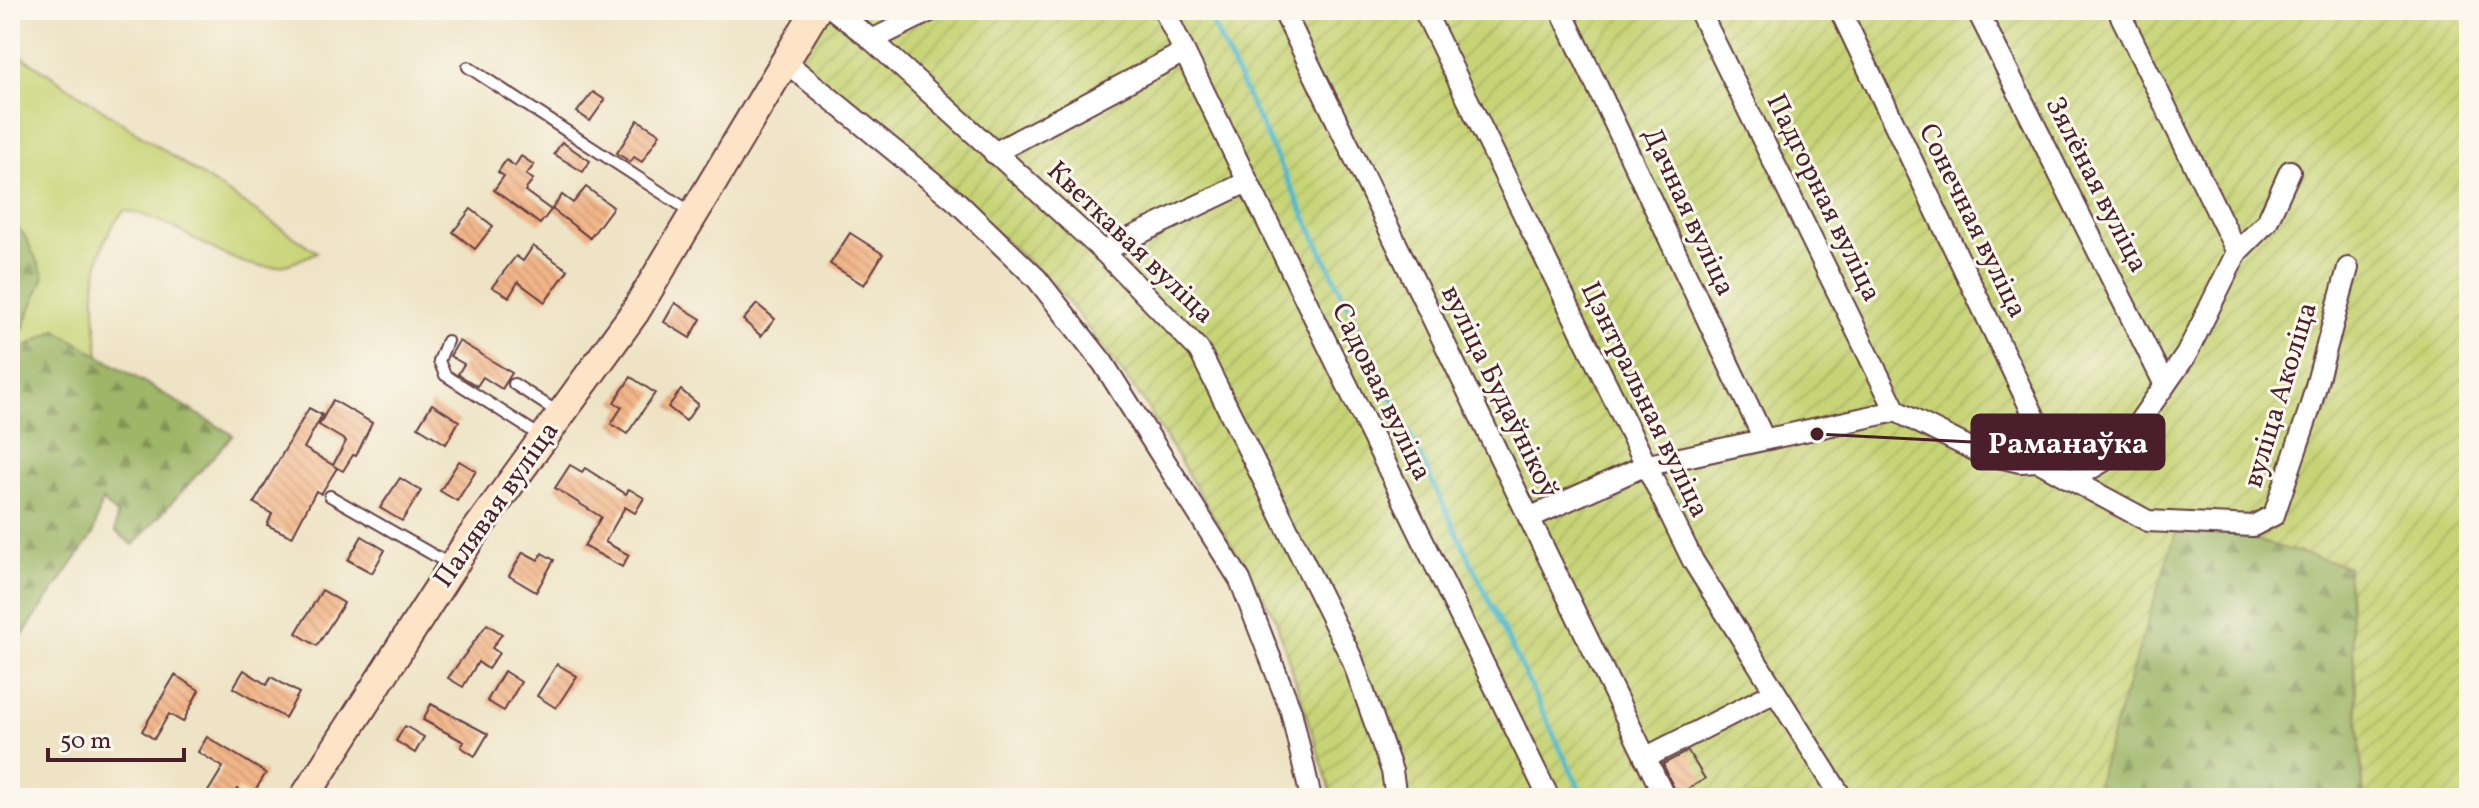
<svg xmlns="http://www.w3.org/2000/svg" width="2479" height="808" viewBox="0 0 2479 808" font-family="Vollkorn,serif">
<defs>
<pattern id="forest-firs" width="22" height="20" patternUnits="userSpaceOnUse" patternTransform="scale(2)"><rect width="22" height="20" fill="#9db667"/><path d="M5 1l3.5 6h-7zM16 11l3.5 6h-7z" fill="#829355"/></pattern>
<pattern id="garden-furrows" width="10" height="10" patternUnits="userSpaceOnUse" patternTransform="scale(2)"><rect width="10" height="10" fill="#c7d476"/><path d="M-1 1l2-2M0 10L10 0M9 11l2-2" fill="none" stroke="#acb666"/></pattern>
<pattern id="building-back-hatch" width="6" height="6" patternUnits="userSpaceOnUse" patternTransform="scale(2)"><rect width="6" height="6" fill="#f1b588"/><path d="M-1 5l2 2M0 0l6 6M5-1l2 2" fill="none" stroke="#d09b76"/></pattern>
</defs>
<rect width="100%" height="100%" fill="#fbf7ec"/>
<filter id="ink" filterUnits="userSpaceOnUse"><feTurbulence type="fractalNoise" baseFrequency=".0125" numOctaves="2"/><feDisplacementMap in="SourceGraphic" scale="16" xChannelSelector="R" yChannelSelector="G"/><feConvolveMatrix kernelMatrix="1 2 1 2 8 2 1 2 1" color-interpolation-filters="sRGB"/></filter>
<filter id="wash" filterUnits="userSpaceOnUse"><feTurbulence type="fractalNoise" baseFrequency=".006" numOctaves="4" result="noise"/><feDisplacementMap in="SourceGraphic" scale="32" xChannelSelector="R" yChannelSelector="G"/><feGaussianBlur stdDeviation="1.8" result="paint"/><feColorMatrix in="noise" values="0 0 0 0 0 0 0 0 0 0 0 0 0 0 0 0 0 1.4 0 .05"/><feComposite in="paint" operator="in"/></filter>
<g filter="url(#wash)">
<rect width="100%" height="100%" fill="#eee3c5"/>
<path fill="#c7d476" stroke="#887a50" stroke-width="2" d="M17,53L317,252C302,259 287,267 270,267C225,268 174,216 124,211C88,249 93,307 99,356L56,330L10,355V336L23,328L25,236L10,220V65Z"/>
<g fill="url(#forest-firs)" stroke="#746a49" stroke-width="2">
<polygon points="10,220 25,236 44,276 23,329 10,336"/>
<polygon points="56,330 233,435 133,545 115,531 117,515 102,500 93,534 10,653 10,355"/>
<polygon points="2178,524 2213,528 2347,566 2364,798 2092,798"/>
</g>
<polygon fill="url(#garden-furrows)" stroke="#887a50" stroke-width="2" points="816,10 2469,10 2469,798 2364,798 2347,566 2213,528 2178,525 2092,798 1333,798 1275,617 1142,399 1059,290 886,132 787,63"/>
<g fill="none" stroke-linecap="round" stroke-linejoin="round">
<polyline stroke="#4fb9cc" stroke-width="5" points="1206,10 1584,798"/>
</g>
<g id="blocks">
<g fill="url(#building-back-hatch)">
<polygon points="593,92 605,100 590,121 577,112"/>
<polygon points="638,120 660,134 642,162 634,157 630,162 617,153"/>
<polygon points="562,142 590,161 583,172 554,154"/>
<polygon points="521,156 534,165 526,175 533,179 525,191 551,210 540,224 494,190 504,176 498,172 506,160 515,166"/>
<polygon points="586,187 613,207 590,238 552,209 562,195 573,203"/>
<polygon points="471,209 493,226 475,249 453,232"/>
<polygon points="850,233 883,254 864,285 830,264"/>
<polygon points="533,246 568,270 545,302 518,282 509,297 492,287 516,256 523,261"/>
<polygon points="675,303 701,319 690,338 664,322"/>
<polygon points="757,304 775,319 761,336 743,320"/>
<polygon points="459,341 512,373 502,389 483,377 477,386 458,374 464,364 450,356"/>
<polygon points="631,377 655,393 627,434 611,424 622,407 614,402"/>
<polygon points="681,390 698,404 686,421 668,407"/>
<polygon points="333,400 372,423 356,456 353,455 343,471 334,466 337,468 321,494 316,491 292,537 267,525 272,514 254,503 309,408 322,415 304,448 333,465 346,441 319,425"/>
<polygon points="432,404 459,421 446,444 418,427"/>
<polygon points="459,461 476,471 457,501 440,491"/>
<polygon points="570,465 582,472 585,468 626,494 629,489 644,498 635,513 625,507 605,542 629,555 622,567 584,546 601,517 555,488"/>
<polygon points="400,478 421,491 402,521 380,508"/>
<polygon points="362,536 385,550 372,573 348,560"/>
<polygon points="523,552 538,560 542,553 554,560 536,592 509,576"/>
<polygon points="322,590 344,603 317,646 296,633"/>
<polygon points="487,624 502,634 492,648 499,653 488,669 478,662 463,687 448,678"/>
<polygon points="557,664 577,676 556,708 537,696"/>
<polygon points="244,670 267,685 271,677 299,693 285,718 233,688"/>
<polygon points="504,671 521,682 504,711 487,701"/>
<polygon points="175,675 199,690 183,722 169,714 154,739 142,731"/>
<polygon points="431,704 488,734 475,756 461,747 464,742 423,720"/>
<polygon points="405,726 424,737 415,753 396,741"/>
<polygon points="207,737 266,773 251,797 238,789 233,798 204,798 223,767 198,752"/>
<polygon points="1688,751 1705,779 1677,795 1663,764"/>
</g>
</g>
</g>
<g filter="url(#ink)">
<use href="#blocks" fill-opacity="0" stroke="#633c42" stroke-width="2"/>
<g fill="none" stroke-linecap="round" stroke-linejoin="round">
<defs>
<g id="service">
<polyline points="468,67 691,212"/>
<polyline points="447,341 439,361 445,375 542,437"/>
<polyline points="514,384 559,413"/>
<polyline points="330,496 451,565"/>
</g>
<g id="minor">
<polyline points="834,10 872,40 1103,251 1199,350 1352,659 1392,771 1396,798"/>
<polyline points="1164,10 1549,798"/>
<polyline points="1283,10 1665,798"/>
<polyline points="1424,10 1693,561 1842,798"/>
<polyline points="1561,10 1764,439"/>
<polyline points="1699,10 1896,411"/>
<polyline points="1840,10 2038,424 2038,461"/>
<polyline points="1977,10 2165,385"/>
<polyline points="2118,10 2237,252"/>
<polyline points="872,40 932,10"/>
<polyline points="787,63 957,202 1037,279 1103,363 1240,580 1291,711 1311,798"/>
<polyline points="994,153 1184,52"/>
<polyline points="1103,251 1247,182"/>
<polyline points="2072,480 2148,521 2253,526 2274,515 2310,408 2348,268"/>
<polyline points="1529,518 1644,466 1896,411 1978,452 2020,462 2038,461 2072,480 2114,455 2130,435 2186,355 2237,252 2267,222 2290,171"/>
<polyline points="1645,758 1775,692"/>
</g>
<polyline id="secondary" points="304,798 470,539 635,312 816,10"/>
</defs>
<use href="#service" stroke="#633c42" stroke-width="14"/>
<use href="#minor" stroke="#633c42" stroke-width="24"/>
<use href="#secondary" stroke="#633c42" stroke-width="32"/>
<use href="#service" stroke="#fff" stroke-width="10"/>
<use href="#minor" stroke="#fff" stroke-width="20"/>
<use href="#secondary" stroke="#fee4c6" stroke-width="28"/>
</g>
</g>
<g text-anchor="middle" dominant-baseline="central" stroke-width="6" stroke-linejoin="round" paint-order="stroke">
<g font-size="28" fill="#4a1f2b" stroke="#fbf7ec">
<text transform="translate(2096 185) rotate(63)">Зялёная вуліца</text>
<text transform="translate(1823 198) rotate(64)">Падгорная вуліца</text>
<text transform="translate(1688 212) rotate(65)">Дачная вуліца</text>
<text transform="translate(1972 221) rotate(64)">Сонечная вуліца</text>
<text transform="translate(1130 243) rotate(44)">Кветкавая вуліца</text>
<text transform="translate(1381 392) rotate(64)">Садовая вуліца</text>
<text transform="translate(1499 392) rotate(64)">вуліца Будаўнікоў</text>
<text transform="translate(2281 395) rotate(-73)">вуліца Аколіца</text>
<text transform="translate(1644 400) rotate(64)">Цэнтральная вуліца</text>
<text transform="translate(497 505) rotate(-55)">Палявая вуліца</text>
</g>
</g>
<path fill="none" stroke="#4a1f2b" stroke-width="3" d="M1817 434L1972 442"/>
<circle fill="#4a1f2b" stroke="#fbf7ec" stroke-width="3" cx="1817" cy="434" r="8"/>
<rect fill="#4a1f2b" stroke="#4a1f2b" stroke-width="3" x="1972" y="415" width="192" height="54" rx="8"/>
<g font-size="30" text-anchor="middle" font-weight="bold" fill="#fff">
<text x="2068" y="453">Раманаўка</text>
</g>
<rect width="2479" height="808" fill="none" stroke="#fbf7ec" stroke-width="40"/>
<path d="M48 748v12h136v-12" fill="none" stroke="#4a1f2b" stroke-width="4"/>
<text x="60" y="748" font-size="24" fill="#4a1f2b" stroke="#fbf7ec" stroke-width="6" paint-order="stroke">50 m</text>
</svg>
